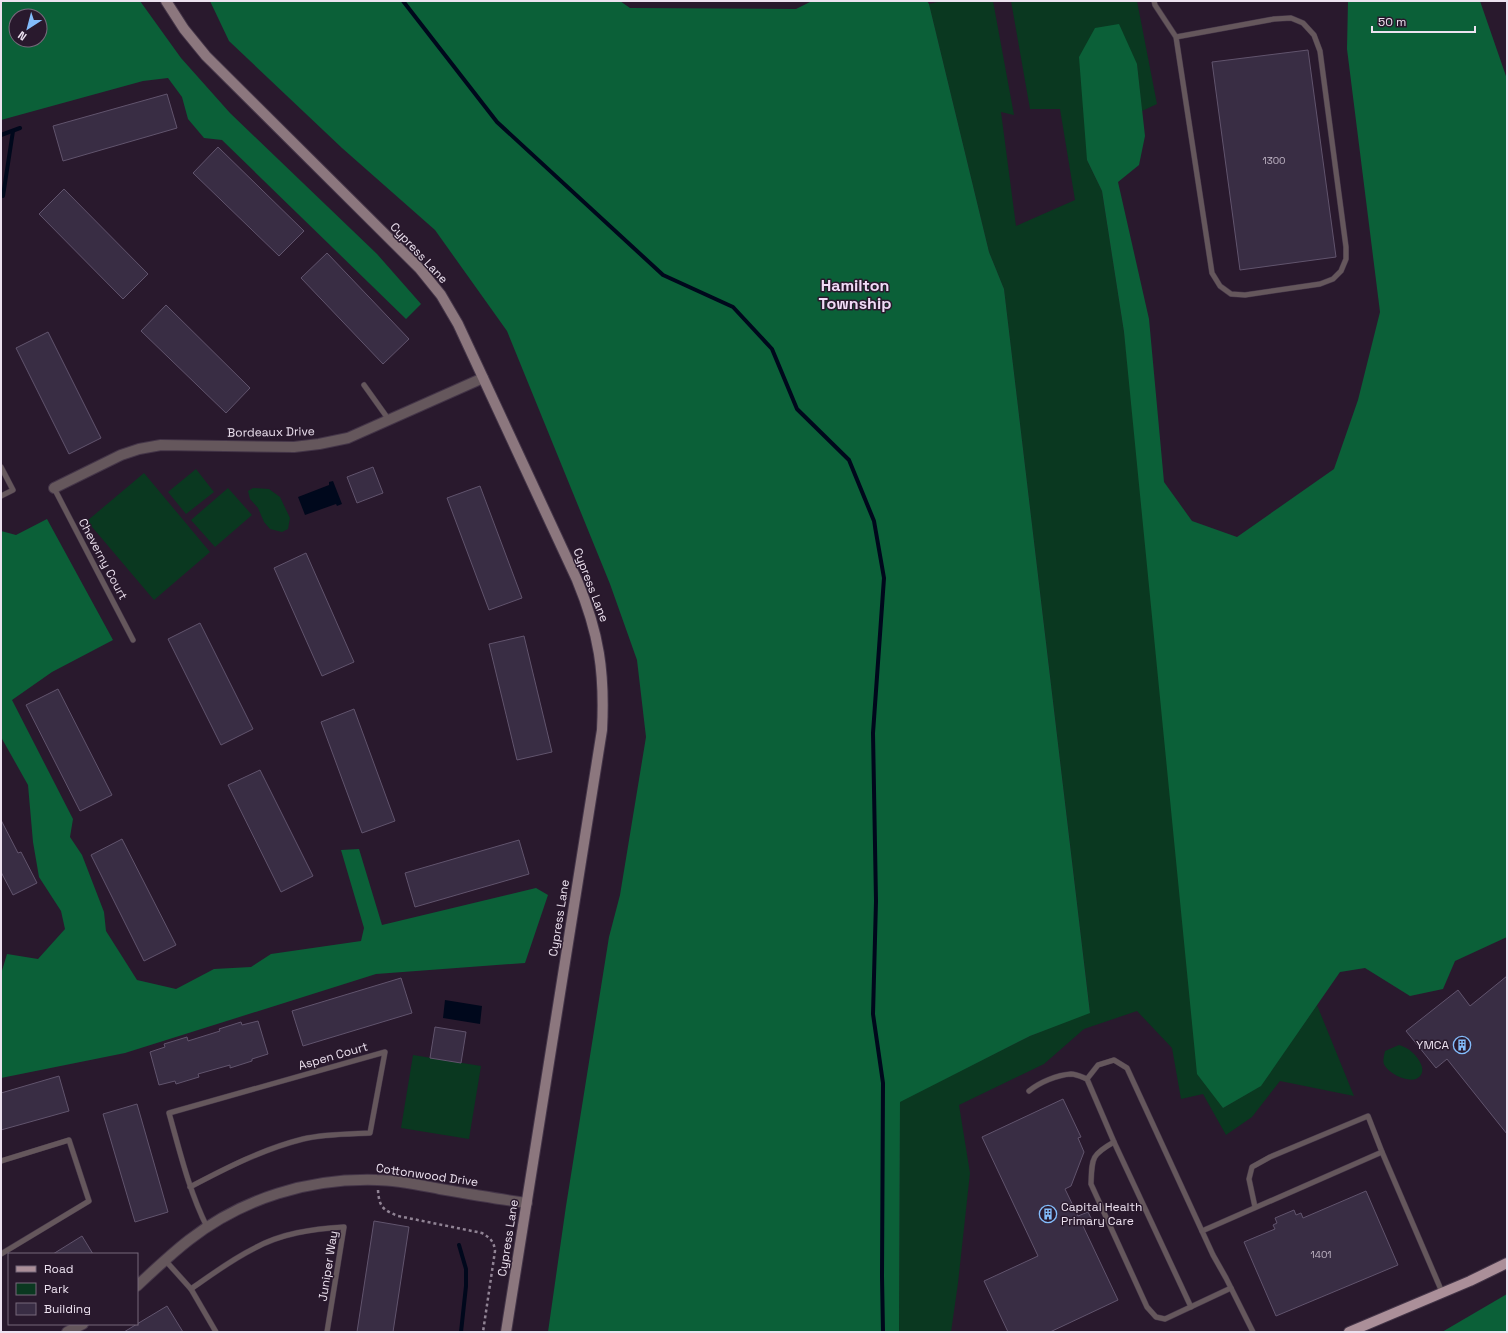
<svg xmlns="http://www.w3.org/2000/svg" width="1508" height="1333" viewBox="0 0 1508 1333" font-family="'Space Grotesk',sans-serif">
<rect width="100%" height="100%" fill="#29192d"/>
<g fill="#0a3820">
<polygon points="942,1 993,1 1014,115 1001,112 1016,226 1075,200 1060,109 1030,109 1011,1 1137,1 1157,104 1142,111 1137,64 1087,160 1102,191 1124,332 1223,1108 1260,1086 1317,1005 1354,1096 1280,1081 1252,1117 1226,1135 1203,1094 1181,1099 1172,1048 1137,1011 1084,1029 1044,1064 959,1105 970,1173 958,1283 951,1332 899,1332 900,1101 1030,1036 1090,1012 1004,289 989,252 929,4"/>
<polygon points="196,469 214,492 186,514 168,492"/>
<polygon points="144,473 210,552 154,600 87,521"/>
<polygon points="228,488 252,515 215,547 191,520"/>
<polygon points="253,488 269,489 280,497 290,518 288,529 282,532 270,529 264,522 258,508 250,499 248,491"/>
<path d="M1399,1045C1402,1046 1405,1047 1408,1049C1416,1054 1431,1072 1416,1079C1407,1082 1390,1074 1385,1066C1382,1062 1384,1056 1385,1051Z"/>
<polygon points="413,1055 481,1066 469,1139 401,1128"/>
</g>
<g fill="#0b6038" fill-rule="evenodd">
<path d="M1,1H140L181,58L230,113L377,254L421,304L406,319L222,140L204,138L188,119L182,97L168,78L143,81L1,120ZM16,16H40V40H16Z"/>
<polygon points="210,1 620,1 630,8 796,9 812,1 927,1 929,4 989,252 1004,289 1090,1013 1030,1036 900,1102 899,1332 548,1332 566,1206 609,937 620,895 646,737 637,660 610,584 507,331 435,230 342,148 229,41"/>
<polygon points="1348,1 1480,1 1507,79 1507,937 1455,961 1443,989 1410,996 1365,968 1340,972 1261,1086 1223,1108 1197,1074 1124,332 1102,191 1087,160 1079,57 1095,28 1119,24 1137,64 1145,136 1139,165 1118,182 1149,319 1164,482 1192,521 1237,537 1334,469 1358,400 1380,312 1347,49"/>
<polygon points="47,519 113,640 52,672 12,700 73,819 70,837 82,855 104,912 106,931 137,980 176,989 214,969 251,967 271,954 361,941 364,928 341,850 359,849 382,925 536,888 548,895 525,963 376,974 125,1053 1,1078 1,974 7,954 38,959 65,929 61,911 39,877 33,842 28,785 1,737 1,531 16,535"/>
<polygon points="1507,1294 1507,1332 1442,1332"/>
</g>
<g fill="#00081c">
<polygon points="333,481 342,504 337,506 336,504 305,515 298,497 329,485 329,482"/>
<polygon points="445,1000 482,1006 480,1024 443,1018"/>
</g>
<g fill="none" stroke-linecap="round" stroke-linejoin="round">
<g stroke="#00081c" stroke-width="4">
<polyline points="403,1 497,122 663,275 733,307 772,349 797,409 849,460 874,521 884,578 873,733 876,901 873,1014 883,1083 882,1276 883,1332"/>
<polyline points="1,135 20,128"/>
<polyline points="3,196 13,131"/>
<polyline points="459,1245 466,1269 466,1286 461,1332"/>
</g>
</g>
<g fill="#392d44" stroke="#61546d">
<polygon points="1308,50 1336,257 1240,270 1212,62"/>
<polygon points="167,94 177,128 63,161 53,126"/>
<polygon points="218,147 304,231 279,256 193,173"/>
<polygon points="64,189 148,274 123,299 39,214"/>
<polygon points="327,253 409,339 383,364 301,278"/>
<polygon points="166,305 250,388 226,413 141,331"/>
<polygon points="48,332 101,438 69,454 16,348"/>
<polygon points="373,467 383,493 357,503 347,477"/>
<polygon points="480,486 522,598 489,610 447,498"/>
<polygon points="306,553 354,662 322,676 274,568"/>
<polygon points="200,623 253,729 221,745 168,639"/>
<polygon points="524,636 552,752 517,760 489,644"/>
<polygon points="58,689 112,795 80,811 26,705"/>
<polygon points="354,709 395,821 362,833 321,722"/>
<polygon points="260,770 313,876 281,892 228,785"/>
<polygon points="1,820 18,853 21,852 37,883 13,895 1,872"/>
<polygon points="122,839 176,945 144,961 91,855"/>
<polygon points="519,840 529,874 415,907 405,873"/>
<polygon points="1507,976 1507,1134 1447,1059 1436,1068 1406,1031 1458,990 1470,1006"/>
<polygon points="401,978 412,1013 303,1046 292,1011"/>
<polygon points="258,1021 268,1054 252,1059 252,1061 230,1068 230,1065 198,1074 199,1077 176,1084 175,1081 159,1085 150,1052 165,1047 164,1044 187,1037 188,1041 220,1031 219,1029 241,1022 242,1025"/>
<polygon points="435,1027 466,1032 461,1063 430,1058"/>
<polygon points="59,1076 69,1111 1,1130 1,1093"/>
<polygon points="1063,1099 1081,1137 1078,1138 1084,1152 1071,1186 1065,1189 1078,1216 1088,1212 1093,1222 1083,1226 1118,1300 1050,1332 1008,1332 984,1281 1038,1256 982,1137"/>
<polygon points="137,1104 168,1212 135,1222 103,1114"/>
<polygon points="1366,1191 1398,1265 1276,1316 1244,1242 1275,1229 1273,1225 1277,1223 1275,1218 1294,1210 1296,1215 1301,1213 1303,1218"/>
<polygon points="374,1221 409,1227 393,1332 357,1332"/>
<polygon points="82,1236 93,1254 53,1254"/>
<polygon points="167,1306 183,1332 124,1332 137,1324"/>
</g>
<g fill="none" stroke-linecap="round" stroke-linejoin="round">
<defs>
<g id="lane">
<polyline points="1154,1 1155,5 1176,37 1212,273 1220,286 1231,294 1245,295 1320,284 1333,279 1341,271 1346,259 1346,247 1320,51 1314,35 1303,23 1291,18 1274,19 1176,37"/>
<polyline points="364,385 389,420"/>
<polyline points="1,467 13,490 1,496"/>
<polyline points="54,488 133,640"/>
<polyline points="1087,1079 1114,1142 1191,1307"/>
<path d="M1029,1091C1040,1082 1057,1075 1071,1074C1076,1074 1082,1077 1087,1079L1098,1065L1114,1060L1127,1068L1213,1255L1226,1278L1253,1332"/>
<path d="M1114,1142C1091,1155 1092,1158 1091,1184L1147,1307L1156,1317L1165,1319L1231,1288"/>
<polyline points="1,1161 69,1140 89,1201 1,1254"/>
<path d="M190,1187C226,1168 263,1149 303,1139C324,1134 349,1134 370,1133L385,1052L169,1113C180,1152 189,1191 207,1227"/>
<polyline points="1255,1207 1249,1179 1252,1167 1270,1157 1368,1116 1382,1152 1442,1292"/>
<polyline points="1202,1231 1382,1152"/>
<polyline points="165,1260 191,1289 216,1332"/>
<path d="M191,1289C211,1275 231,1260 253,1249C281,1233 313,1229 344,1227L327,1332"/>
</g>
<g id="street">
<polyline points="54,488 121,455 139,449 161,445 294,447 319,444 348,438 483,378"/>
<path d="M137,1286C154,1270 171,1254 189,1240C243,1198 309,1178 377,1180C397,1180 419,1185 440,1189C469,1194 498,1199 527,1203"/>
<polyline points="67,1332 83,1324"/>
</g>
<path id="secondary" d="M166,1L184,29L206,56L420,269L441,295L458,324L577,580C599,633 605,672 602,730L506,1332"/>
<polyline id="primary" points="1349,1332 1470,1281 1507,1263"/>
</defs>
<use href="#lane" stroke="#443548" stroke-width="6"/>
<use href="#street" stroke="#443548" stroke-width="12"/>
<use href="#secondary" stroke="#443548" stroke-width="12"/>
<use href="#primary" stroke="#443548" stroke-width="12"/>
<path stroke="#908394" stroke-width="2.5" stroke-dasharray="3 3" stroke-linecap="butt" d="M378,1190C379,1207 383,1210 398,1216L482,1233C490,1238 494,1241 495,1251L483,1332"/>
<use href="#lane" stroke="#65575c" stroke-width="5"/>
<use href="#street" stroke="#65575c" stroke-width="10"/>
<use href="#secondary" stroke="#8c777e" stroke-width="10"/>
<use href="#primary" stroke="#ab8f99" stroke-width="10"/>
</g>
<defs>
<symbol id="building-ring" viewBox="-11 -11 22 22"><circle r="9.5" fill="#29192d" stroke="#83bcfb" stroke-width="1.5"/><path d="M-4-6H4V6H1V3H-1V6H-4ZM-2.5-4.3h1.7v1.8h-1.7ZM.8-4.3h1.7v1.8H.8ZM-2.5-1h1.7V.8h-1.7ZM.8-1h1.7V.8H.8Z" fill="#83bcfb"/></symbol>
</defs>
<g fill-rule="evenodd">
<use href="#building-ring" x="1452" y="1035" width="20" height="20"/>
<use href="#building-ring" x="1038" y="1204" width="20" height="20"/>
</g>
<g text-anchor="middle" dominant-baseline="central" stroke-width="3" stroke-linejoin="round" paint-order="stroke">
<g font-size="10" fill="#c0b5c5">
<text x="1274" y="160">1300</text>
<text x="1321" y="1254">1401</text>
</g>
<g font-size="12" fill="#ede2f0" stroke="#29192d">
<text transform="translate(419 253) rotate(47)">Cypress Lane</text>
<text transform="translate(271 432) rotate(-1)">Bordeaux Drive</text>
<text transform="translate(103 559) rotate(62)">Cheverny Court</text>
<text transform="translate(591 585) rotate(69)">Cypress Lane</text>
<text transform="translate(559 918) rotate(-81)">Cypress Lane</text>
<text transform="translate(333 1056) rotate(-16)">Aspen Court</text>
<text transform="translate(427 1175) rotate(8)">Cottonwood Drive</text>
<text transform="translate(508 1238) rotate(-81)">Cypress Lane</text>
<text transform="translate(328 1266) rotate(-81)">Juniper Way</text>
</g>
<g font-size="12" fill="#ede2f0" stroke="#29192d" text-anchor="end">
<text x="1449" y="1045">YMCA</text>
<text x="1061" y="1207" text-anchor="start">Capital Health<tspan x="1061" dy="14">Primary Care</tspan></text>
</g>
<g font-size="16" font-weight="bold" fill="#f0dbf6" stroke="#29192d">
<text x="855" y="285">Hamilton<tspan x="855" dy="18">Township</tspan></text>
</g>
</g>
<rect width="1508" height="1333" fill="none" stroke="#ede2f0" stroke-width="4"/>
<rect x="8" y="1253" width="130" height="72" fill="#29192d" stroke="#77697b"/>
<rect x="16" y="1266" width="20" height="6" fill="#ab8f99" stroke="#77697b"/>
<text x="44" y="1273" font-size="12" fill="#ede2f0">Road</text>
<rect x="16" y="1283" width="20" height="12" fill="#0a3820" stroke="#77697b"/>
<text x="44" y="1293" font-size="12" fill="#ede2f0">Park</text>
<rect x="16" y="1303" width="20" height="12" fill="#392d44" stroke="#77697b"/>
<text x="44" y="1313" font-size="12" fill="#ede2f0">Building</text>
<g transform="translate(28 28) rotate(216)"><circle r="19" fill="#29192d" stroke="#77697b"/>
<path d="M0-3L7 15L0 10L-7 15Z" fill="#83bcfb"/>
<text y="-6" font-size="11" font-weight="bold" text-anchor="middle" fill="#ede2f0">N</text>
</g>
<path d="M1372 26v6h103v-6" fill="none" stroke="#ede2f0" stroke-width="2"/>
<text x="1378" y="26" font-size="12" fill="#ede2f0" stroke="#29192d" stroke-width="3" paint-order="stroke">50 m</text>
</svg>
